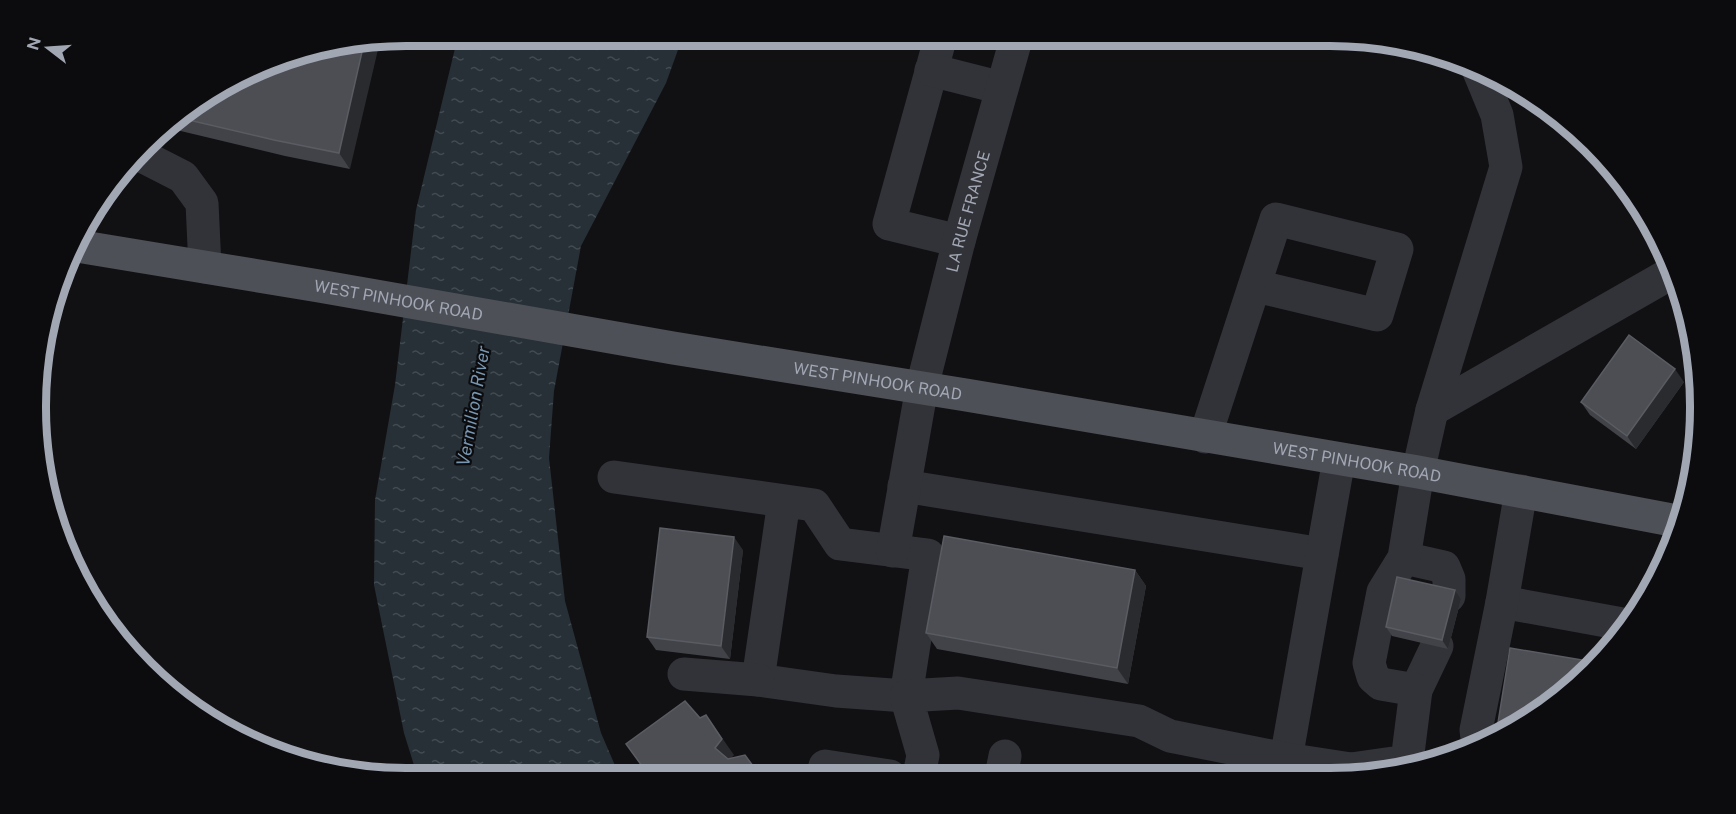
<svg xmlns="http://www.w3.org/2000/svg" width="1736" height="814" viewBox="0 0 1736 814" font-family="'Public Sans',sans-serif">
<defs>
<pattern id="water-ripples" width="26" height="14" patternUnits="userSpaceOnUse" patternTransform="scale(1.5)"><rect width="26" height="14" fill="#273037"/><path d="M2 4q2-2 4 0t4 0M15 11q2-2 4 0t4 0" fill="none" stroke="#434b52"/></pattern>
</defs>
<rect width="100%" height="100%" fill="#111113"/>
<polygon fill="url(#water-ripples)" points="458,36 683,36 666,83 581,246 554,391 549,458 565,601 601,733 620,777 418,778 404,733 374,585 375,500 395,385 416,210"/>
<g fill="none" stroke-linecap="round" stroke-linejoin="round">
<g stroke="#323338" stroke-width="33">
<polyline points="941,36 889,224 959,241"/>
<polyline points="931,70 1002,88"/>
<polyline points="140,155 183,177 202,203 205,267"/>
<polyline points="1432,410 1673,272"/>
<polyline points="1205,437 1276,219 1397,249 1377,315 1256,286"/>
<polyline points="614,477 814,505 840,544 928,555 906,696 836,691 758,680 784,501"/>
<polyline points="904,486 1322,554"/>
<path id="s1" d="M893,551L922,387L959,241L1017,36"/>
<polyline points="1404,558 1444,567 1449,579 1449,596"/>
<polyline points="1502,602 1628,625"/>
<polyline points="684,674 758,680"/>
<polyline points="1416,690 1437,646"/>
<polyline points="1478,746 1476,730 1502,602 1521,491"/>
<polyline points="1286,759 1339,459"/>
<polyline points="1351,769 1407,761 1416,690 1381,684 1373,677 1369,663 1383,592 1404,558 1418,472 1432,410 1506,167 1497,115 1478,69"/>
<polyline points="919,776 923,755 906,696 958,693 1139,721 1170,736 1286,759 1351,769 1352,775"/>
<polyline points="1001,776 1005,756"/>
<polyline points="822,777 825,766 890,776"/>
</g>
<path stroke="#4e5057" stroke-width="33" id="s2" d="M77,246L319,286L673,348L966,395L1418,472L1677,521"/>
</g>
<g fill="#424348">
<polygon points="287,56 350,169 285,156 164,127"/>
<polygon points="1684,382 1636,449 1590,415 1581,402"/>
<polygon points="743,550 730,659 656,650 647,637"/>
<polygon points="1135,570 1146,586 1128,684 937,649 926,633"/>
<polygon points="1455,590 1461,599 1448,649 1392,636 1386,627"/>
</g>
<g fill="#2a2b2e">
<polygon points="380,41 350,169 339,153 364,43"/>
<polygon points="1675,369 1684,382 1636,449 1627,436"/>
<polygon points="734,537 743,550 730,659 721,646"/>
<polygon points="1135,570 1146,586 1128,684 1117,668"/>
<polygon points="1455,590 1461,599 1448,649 1442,640"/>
<polygon points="706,715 734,755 726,764 715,748"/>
</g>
<g fill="#4d4e54" stroke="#5a5c63" stroke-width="1.5">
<polygon points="364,43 339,153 274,140 180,118 287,56"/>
<polygon points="1629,335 1675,369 1627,436 1581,402"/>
<polygon points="660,528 734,537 721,646 647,637"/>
<polygon points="944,536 1135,570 1117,668 926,633"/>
<polygon points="1397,577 1455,590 1442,640 1386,627"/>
<polygon points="1510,648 1594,662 1555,701 1496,735"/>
<polygon points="685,701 700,718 706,715 722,739 715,748 728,759 745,755 761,777 650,777 626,744"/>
</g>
<g text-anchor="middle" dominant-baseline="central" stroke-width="4.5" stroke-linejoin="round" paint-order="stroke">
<g font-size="16" fill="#a2a7b4" stroke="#0c0c0e">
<text stroke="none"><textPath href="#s1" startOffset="348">LA RUE FRANCE</textPath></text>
<text stroke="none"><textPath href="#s2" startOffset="326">WEST PINHOOK ROAD</textPath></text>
<text stroke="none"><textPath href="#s2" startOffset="812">WEST PINHOOK ROAD</textPath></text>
<text stroke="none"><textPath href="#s2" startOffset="1298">WEST PINHOOK ROAD</textPath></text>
</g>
<g font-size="18" font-style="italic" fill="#7796b1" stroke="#0c0c0e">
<text transform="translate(473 406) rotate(-80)">Vermilion River</text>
</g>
</g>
<path d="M0 0H1736V814H0ZM406 46H1330A360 360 0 0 1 1690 406V408A360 360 0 0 1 1330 768H406A360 360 0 0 1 46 408V406A360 360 0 0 1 406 46Z" fill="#0c0c0e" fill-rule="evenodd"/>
<path fill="none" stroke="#a2a7b4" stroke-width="8" d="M406 46H1330A360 360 0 0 1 1690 406V408A360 360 0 0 1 1330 768H406A360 360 0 0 1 46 408V406A360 360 0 0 1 406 46Z"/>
<g transform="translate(48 48) rotate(287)" stroke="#0c0c0e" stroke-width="4.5" paint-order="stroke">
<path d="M0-4.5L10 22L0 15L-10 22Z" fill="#a2a7b4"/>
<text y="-9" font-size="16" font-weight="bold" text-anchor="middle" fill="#a2a7b4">N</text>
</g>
</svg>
